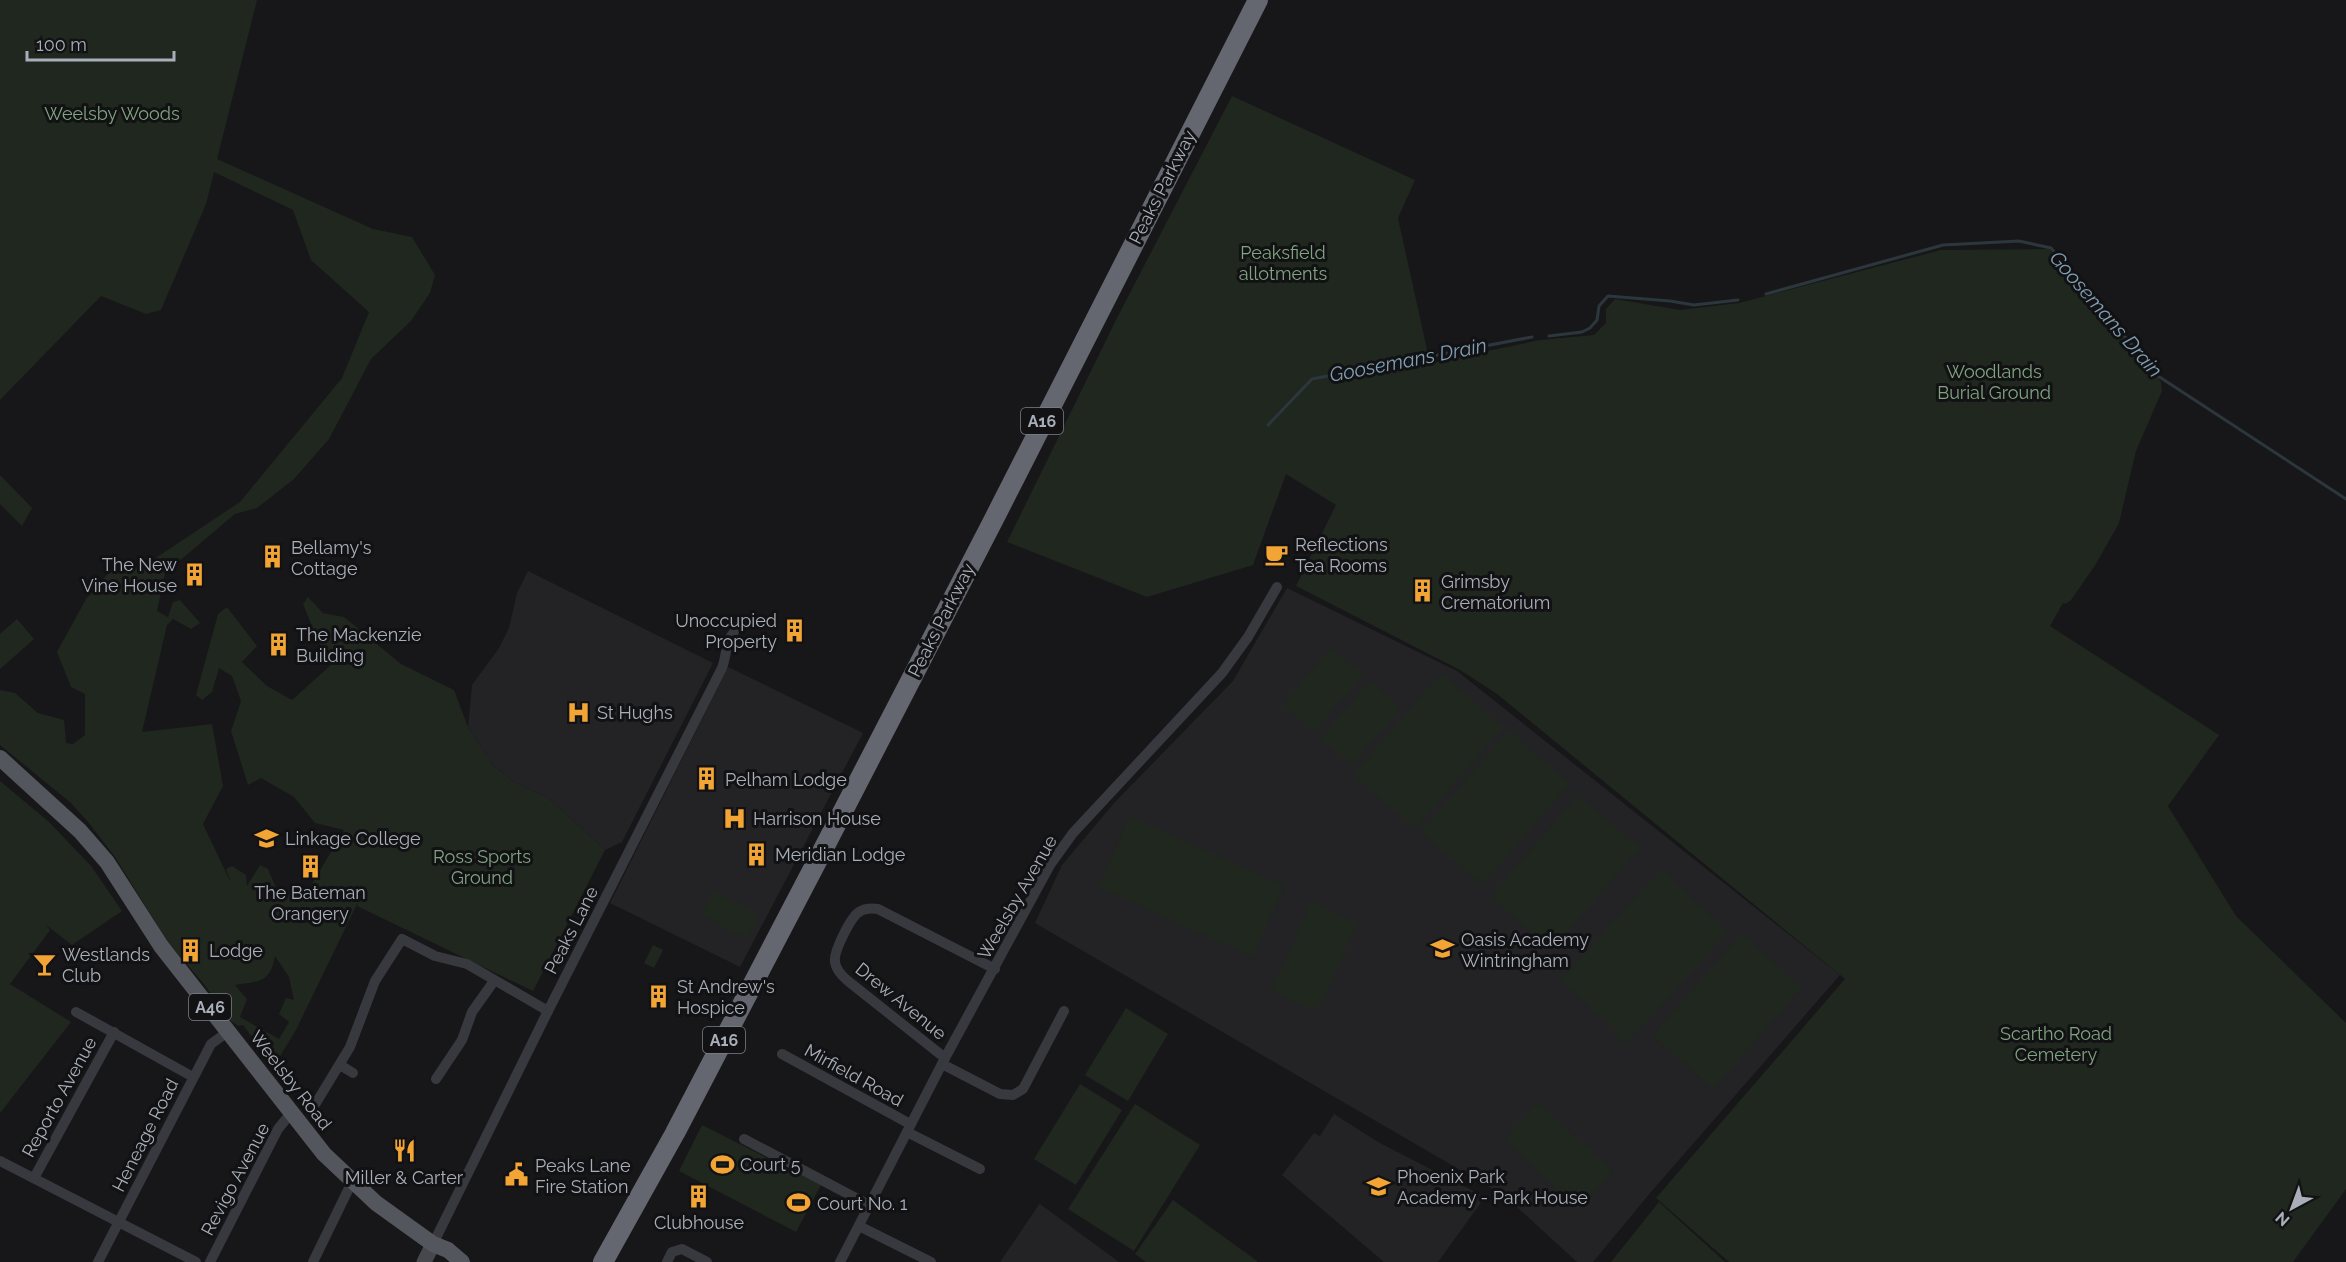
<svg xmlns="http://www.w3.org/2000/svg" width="2346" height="1262" viewBox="0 0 2346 1262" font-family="Raleway,sans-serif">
<rect width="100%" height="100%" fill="#171719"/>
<g fill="#232326">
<polygon points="528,571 713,663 622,842 605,850 548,798 514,782 493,765 468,727 472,685 499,648 509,628 517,593"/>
<polygon points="1287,588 1457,671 1840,975 1651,1192 1593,1262 1577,1262 1505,1196 1035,923 1062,865 1115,802 1233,681"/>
<polygon points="728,667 863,733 740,967 610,903"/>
<polygon points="1334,1114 1378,1142 1485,1197 1438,1262 1384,1262 1282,1175 1314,1133 1320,1136"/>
<polygon points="1040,1203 1040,1204 1119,1262 1000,1262"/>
</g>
<g fill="#1f271f" fill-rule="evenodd">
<path d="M0,0H257L217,159L373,229L412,237L435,275L430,293L411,321L371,359L329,439L294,479L257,508L235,514L165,573L157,611L168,617L173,602L180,600L200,623L191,629L173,619L167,625L142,732L212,724L223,786L203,824L231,883L226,869L232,866L246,875L247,886L260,865L268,869L279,895L307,892L344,830L315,823L294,797L261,778L248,785L231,731L241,701L232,676L219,668L212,692L202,700L196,695L218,614L227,607L257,646L242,662L267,686L292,700L333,663L318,641L303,604L308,597L323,613L344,617L401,664L454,690L468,727L493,765L514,782L548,798L605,850L533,991L357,906L358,902L296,1030L274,1066L243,1025L238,1026L231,1021L203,983L167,941L115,857L88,822L71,803L0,745V690L15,693L38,713L64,720L66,743L73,744L85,735V694L71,687L57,652L86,599L112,569L142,567L240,502L342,378L369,312L311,260L293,210L214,172L206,204L161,310L146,314L101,296L0,400ZM275,956L289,977L294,1000L286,998L279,1014L289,1022L279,1039L240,1017L247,999L235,985C260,981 270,983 275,956Z"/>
<polygon points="1232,96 1415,180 1398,218 1430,363 1540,340 1594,335 1606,323 1606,309 1615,299 1680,310 1739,303 1941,250 2049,249 2076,276 2147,362 2161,382 2162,391 2136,451 2119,523 2096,564 2071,600 2066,604 2063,603 2050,626 2219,735 2168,806 2236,916 2346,1023 2346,1189 2293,1262 1729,1262 1656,1198 1845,979 1497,694 1460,670 1296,586 1336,505 1286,474 1253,565 1147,597 1007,542 1117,318"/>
<polygon points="0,475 32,508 22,526 0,504"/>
<polygon points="17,619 34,639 0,669 0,634"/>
<polygon points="1331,648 1363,675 1313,732 1282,705"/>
<polygon points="1441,673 1503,727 1415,828 1353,775"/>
<polygon points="1370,681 1401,708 1352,765 1321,738"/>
<polygon points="1509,730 1570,784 1482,885 1420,832"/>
<polygon points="0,781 49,822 91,866 122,911 72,945 46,925 50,930 10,984 71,1022 0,1113"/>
<polygon points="1578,795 1640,848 1552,950 1490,897"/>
<polygon points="1130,816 1285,886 1252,957 1098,887"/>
<polygon points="1661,870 1728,932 1625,1045 1615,1036 1618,1032 1561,980"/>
<polygon points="714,891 760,915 747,939 701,915"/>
<polygon points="1311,902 1358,923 1317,1012 1271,991"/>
<polygon points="1741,934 1802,987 1714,1089 1652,1036"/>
<polygon points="653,945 663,950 654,968 644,963"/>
<polygon points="1126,1008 1168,1034 1128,1101 1085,1075"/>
<polygon points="1080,1084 1122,1110 1076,1185 1034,1159"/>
<polygon points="1538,1102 1613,1172 1578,1209 1504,1139"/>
<polygon points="1135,1104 1200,1145 1134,1251 1068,1209"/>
<polygon points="702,1125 821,1185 796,1232 679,1171"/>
<polygon points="1173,1200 1257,1261 1257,1262 1146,1262 1135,1254"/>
<polygon points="1659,1202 1725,1262 1611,1262"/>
</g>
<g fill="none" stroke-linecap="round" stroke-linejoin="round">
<g stroke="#2c373d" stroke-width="3">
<polyline points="1766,294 1943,245 2019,241 2051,248 2158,376 2346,499"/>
<polyline points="1549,336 1582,332 1590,328 1597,320 1599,306 1608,296 1670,301 1694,305 1738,300"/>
<polyline points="1268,425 1312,379 1532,337"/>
</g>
<g stroke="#38393e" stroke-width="10">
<polyline points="76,1012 193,1077"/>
<polyline points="782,1054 910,1124"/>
<path d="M945,1058L848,981C842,976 836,970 835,962C833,952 851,917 859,912C865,908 871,908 878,909L995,969"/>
<polyline points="942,1064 1000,1094 1013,1095 1023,1089 1064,1011"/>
<polyline points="340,1065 353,1073"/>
<polyline points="436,1079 462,1040 472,1012 494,981"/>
<polyline points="316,1103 350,1047 375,981 402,939 435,956 467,964 548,1011"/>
<polyline points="907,1132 980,1169"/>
<polyline points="744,1139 869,1205"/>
<polyline points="0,1161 196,1262"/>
<polyline points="34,1178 114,1032"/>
<polyline points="859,1226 931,1262"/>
<path d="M433,1244L548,1011L722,668C727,655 725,642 734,632"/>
<polyline points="98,1262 211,1044 229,1031"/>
<polyline points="210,1262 278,1129 291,1113"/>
<polyline points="313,1262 352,1182"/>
<polyline points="667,1262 672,1252 682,1249 707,1262"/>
<polyline points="840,1262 945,1058 1050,865 1073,833 1222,673 1248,637 1277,587"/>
</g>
<polyline stroke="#46484e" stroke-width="15" points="424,1262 433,1244"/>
<polyline stroke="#54565d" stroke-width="16" points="0,758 80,831 107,862 161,946 324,1154 376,1203 433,1244 448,1250 462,1262"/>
<polyline stroke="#64676f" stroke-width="20" points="603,1262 675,1133 827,842 994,519 1258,0"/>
</g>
<defs>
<symbol id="cafe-bare" viewBox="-9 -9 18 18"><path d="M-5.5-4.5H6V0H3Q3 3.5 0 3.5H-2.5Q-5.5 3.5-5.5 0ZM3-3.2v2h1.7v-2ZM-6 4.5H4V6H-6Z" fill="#f2a435" stroke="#121214" stroke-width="2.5" paint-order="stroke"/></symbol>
<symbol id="building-bare" viewBox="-9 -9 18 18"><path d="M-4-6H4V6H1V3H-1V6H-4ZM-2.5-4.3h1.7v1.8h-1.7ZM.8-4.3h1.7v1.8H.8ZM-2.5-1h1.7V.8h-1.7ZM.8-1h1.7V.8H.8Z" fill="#f2a435" stroke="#121214" stroke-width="2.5" paint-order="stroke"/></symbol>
<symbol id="hospital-bare" viewBox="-9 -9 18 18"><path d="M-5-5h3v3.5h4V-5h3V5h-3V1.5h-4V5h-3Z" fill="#f2a435" stroke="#121214" stroke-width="2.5" paint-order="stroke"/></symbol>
<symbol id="university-bare" viewBox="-9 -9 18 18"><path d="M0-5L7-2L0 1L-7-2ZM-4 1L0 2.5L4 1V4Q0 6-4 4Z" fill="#f2a435" stroke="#121214" stroke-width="2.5" paint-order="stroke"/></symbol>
<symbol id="school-bare" viewBox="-9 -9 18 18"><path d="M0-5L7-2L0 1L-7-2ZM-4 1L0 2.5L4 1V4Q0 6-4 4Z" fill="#f2a435" stroke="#121214" stroke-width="2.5" paint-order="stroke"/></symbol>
<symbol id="bar-bare" viewBox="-9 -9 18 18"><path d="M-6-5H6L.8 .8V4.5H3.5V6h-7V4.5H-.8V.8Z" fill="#f2a435" stroke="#121214" stroke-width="2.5" paint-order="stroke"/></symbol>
<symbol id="restaurant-bare" viewBox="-9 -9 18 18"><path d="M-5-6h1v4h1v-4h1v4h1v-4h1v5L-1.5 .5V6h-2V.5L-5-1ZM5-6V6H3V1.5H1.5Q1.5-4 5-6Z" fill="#f2a435" stroke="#121214" stroke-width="2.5" paint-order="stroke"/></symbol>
<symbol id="stadium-bare" viewBox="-9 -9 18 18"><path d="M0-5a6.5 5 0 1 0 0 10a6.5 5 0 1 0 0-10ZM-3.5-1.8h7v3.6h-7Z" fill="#f2a435" stroke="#121214" stroke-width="2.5" paint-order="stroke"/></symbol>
<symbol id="civic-bare" viewBox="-9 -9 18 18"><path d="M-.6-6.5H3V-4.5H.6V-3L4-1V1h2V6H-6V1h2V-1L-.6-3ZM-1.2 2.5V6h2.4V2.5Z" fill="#f2a435" stroke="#121214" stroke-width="2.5" paint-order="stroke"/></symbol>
</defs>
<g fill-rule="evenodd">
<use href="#cafe-bare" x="1260" y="538" width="33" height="33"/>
<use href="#building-bare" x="256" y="540" width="33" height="33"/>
<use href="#building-bare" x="178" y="558" width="33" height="33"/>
<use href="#building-bare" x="1406" y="574" width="33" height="33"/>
<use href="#building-bare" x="778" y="614" width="33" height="33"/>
<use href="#building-bare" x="262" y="628" width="33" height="33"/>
<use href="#hospital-bare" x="562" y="696" width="33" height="33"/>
<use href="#building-bare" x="690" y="762" width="33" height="33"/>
<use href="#hospital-bare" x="718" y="802" width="33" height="33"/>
<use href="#university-bare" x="250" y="822" width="33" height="33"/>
<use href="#building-bare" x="740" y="838" width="33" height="33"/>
<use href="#building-bare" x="294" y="850" width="33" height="33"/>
<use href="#school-bare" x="1426" y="932" width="33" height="33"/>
<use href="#building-bare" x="174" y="934" width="33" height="33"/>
<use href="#bar-bare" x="28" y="948" width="33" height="33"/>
<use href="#building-bare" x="642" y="980" width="33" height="33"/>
<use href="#restaurant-bare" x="388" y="1134" width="33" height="33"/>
<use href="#stadium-bare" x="706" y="1148" width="33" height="33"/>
<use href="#civic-bare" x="500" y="1158" width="33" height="33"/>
<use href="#school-bare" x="1362" y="1170" width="33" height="33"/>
<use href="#building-bare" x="682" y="1180" width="33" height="33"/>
<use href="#stadium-bare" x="782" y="1186" width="33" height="33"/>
</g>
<g text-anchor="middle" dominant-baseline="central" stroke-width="6" stroke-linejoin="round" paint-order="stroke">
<g fill="#121214" stroke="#7c8088" stroke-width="1.5">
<rect x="1021" y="408" width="42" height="26" rx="4.5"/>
<rect x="189" y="994" width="42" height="26" rx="4.5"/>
<rect x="703" y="1027" width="42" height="26" rx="4.5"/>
</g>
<g font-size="16" font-weight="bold" fill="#a9afb9">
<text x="1042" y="421">A16</text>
<text x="210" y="1007">A46</text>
<text x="724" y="1040">A16</text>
</g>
<g font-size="18" fill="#80a480" stroke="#121214">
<text x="112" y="113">Weelsby Woods</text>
<text x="1283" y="252">Peaksfield<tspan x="1283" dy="21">allotments</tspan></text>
<text x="1994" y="371">Woodlands<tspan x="1994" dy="21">Burial Ground</tspan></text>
<text x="482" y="856">Ross Sports<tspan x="482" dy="21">Ground</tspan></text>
<text x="2056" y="1033">Scartho Road<tspan x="2056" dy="21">Cemetery</tspan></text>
</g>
<g font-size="18" fill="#a9afb9" stroke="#121214">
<text transform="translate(1162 187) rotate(-63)">Peaks Parkway</text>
<text transform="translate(941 620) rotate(-63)">Peaks Parkway</text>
<text transform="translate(1017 897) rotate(-60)">Weelsby Avenue</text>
<text transform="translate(571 930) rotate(-63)">Peaks Lane</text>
<text transform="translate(901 1001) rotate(39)">Drew Avenue</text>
<text transform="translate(854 1075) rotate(29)">Mirfield Road</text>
<text transform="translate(291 1080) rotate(52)">Weelsby Road</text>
<text transform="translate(59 1097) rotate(-61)">Reporto Avenue</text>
<text transform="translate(145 1135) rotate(-63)">Heneage Road</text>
<text transform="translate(235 1179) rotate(-62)">Revigo Avenue</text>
</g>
<g font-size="18" fill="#a9afb9" stroke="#121214" text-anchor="start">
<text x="1295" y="544">Reflections<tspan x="1295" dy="21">Tea Rooms</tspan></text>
<text x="291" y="547">Bellamy's<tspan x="291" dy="21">Cottage</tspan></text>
<text x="177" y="564" text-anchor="end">The New<tspan x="177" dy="21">Vine House</tspan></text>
<text x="1441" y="581">Grimsby<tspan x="1441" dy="21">Crematorium</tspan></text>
<text x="777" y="620" text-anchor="end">Unoccupied<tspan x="777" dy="21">Property</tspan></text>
<text x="296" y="634">The Mackenzie<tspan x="296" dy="21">Building</tspan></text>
<text x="597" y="712">St Hughs</text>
<text x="725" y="779">Pelham Lodge</text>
<text x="753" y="818">Harrison House</text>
<text x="285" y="838">Linkage College</text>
<text x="775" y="854">Meridian Lodge</text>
<text x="310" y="892" text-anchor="middle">The Bateman<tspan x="310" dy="21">Orangery</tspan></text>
<text x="1461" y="939">Oasis Academy<tspan x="1461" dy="21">Wintringham</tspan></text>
<text x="209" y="950">Lodge</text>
<text x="62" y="954">Westlands<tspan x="62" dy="21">Club</tspan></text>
<text x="677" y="986">St Andrew's<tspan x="677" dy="21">Hospice</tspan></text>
<text x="740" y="1164">Court 5</text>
<text x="535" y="1165">Peaks Lane<tspan x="535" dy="21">Fire Station</tspan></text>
<text x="1397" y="1176">Phoenix Park<tspan x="1397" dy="21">Academy - Park House</tspan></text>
<text x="404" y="1177" text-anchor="middle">Miller &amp; Carter</text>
<text x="817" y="1203">Court No. 1</text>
<text x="699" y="1222" text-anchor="middle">Clubhouse</text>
</g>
<g font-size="20" font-style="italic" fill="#809fb4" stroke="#121214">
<text transform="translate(2106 314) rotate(49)">Goosemans Drain</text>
<text transform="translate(1408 360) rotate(-11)">Goosemans Drain</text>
</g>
</g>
<g transform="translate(2292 1208) rotate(221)" stroke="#121214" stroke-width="4.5" paint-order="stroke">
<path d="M0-4.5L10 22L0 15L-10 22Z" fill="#a9afb9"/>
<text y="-9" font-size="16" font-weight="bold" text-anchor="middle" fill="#a9afb9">N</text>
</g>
<path d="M27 51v9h147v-9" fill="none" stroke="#a9afb9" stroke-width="3"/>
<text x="36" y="51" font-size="18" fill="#a9afb9" stroke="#121214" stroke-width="4.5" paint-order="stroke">100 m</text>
</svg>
